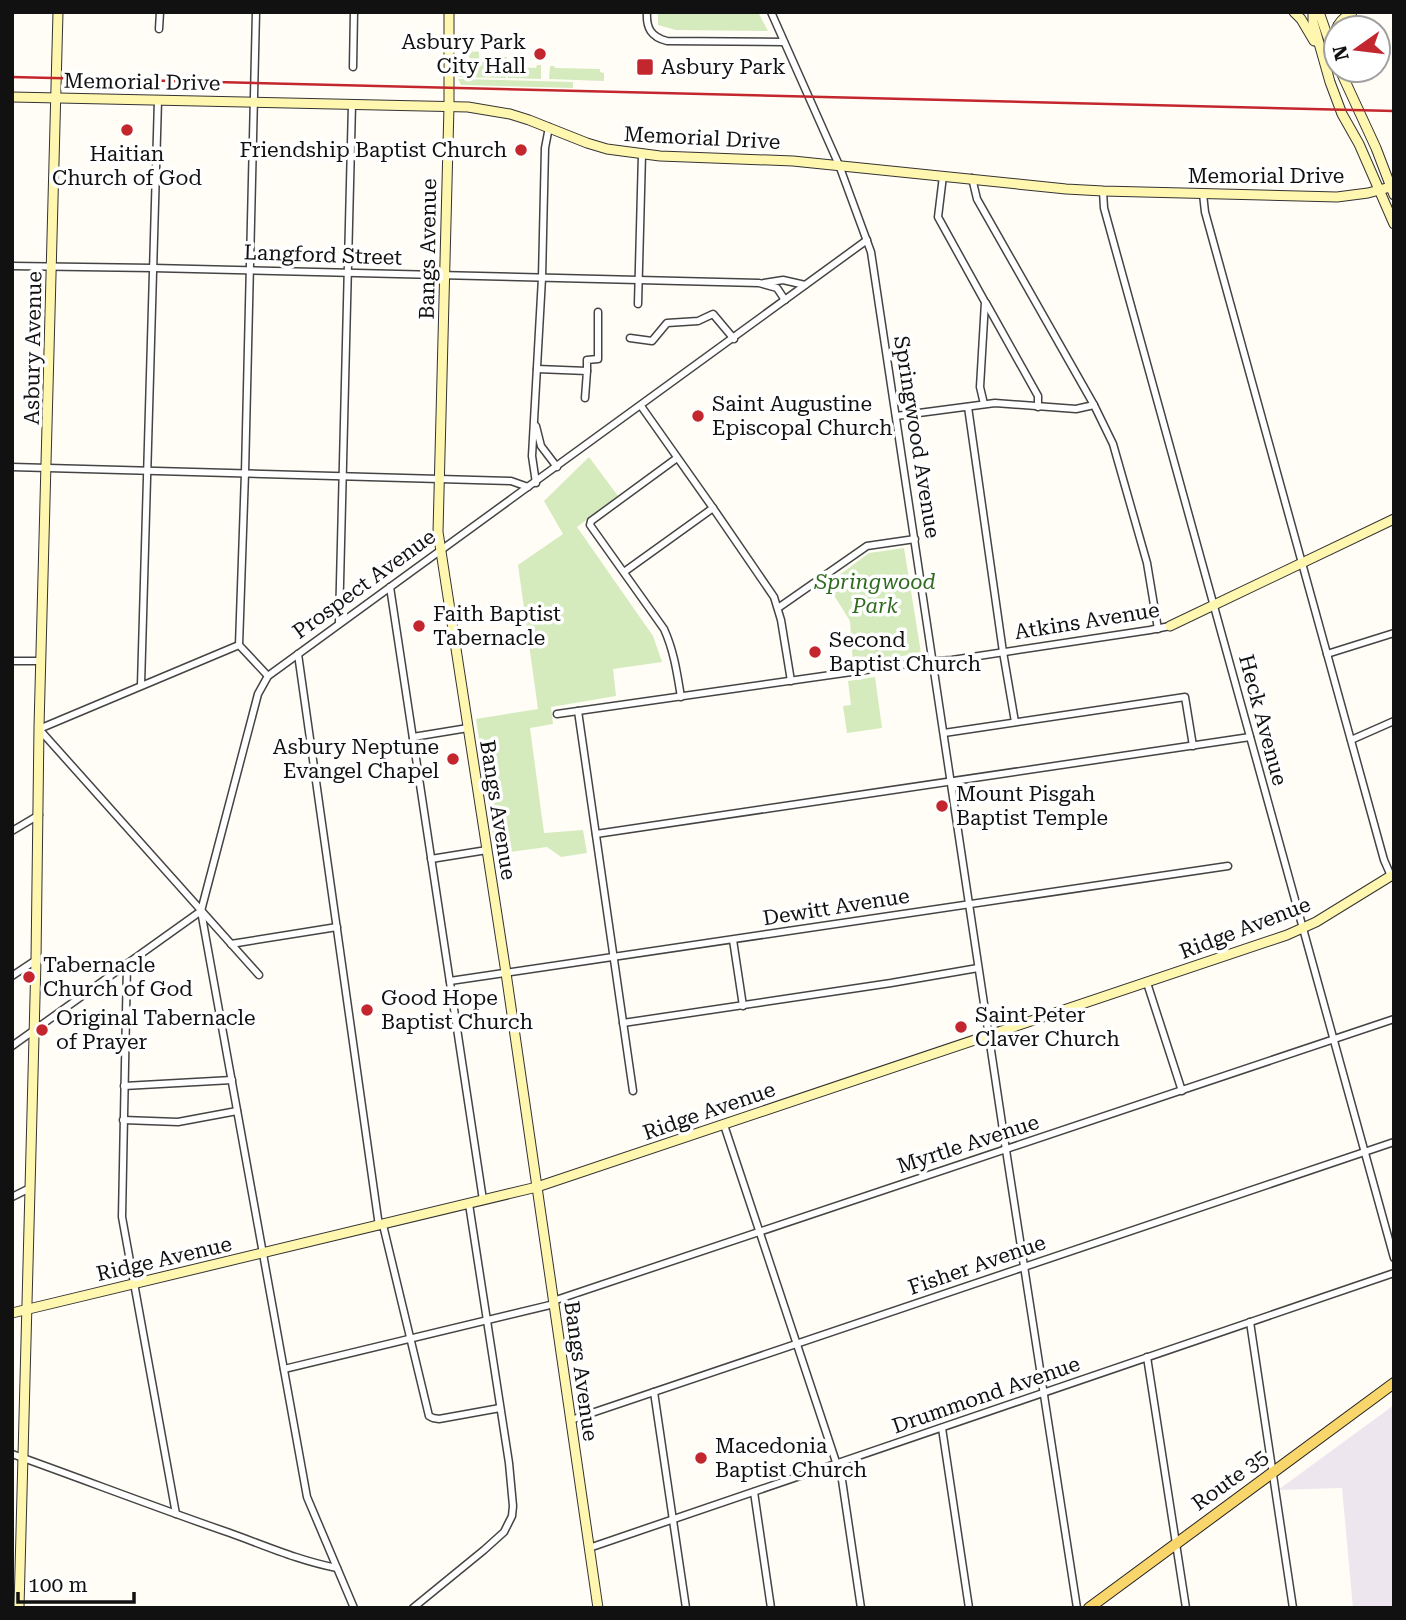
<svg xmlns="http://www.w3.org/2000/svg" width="1406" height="1620" viewBox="0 0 1406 1620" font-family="'Roboto Serif',serif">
<rect width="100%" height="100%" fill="#fffdf5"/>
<polygon fill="#eee6ef" points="1394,1405 1394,1608 1353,1608 1342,1488 1278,1490"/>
<g fill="#d5ebbd">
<polygon points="658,12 758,12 768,31 676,30 658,25"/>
<path d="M459,50H472L473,52L479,51V59L500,60V57H507L506,78L458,77V75L465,74L470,67L477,70V65L470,67C472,58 468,51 459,50Z"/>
<polygon points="537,65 541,65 541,79 508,78 508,67 536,68"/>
<polygon points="550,66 554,66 555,68 600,69 600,72 604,73 604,81 549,79"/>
<polygon points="458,79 573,82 573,88 461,85"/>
<polygon points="589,457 618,496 577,527 653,636 662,662 613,669 616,696 551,707 553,724 530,728 544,833 583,830 587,853 561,857 547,847 496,854 476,719 538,709 518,565 563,534 544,501"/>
<polygon points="904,548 921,653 853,664 850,621 827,584 869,553"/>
<polygon points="875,677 882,728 847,733 843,706 851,705 848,681"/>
</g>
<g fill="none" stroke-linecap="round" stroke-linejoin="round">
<defs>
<g id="street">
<polyline points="256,12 245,473 239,645 268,676"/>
<path d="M647,12C646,28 651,37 667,41L784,42"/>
<polyline points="771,12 839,165 871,252 1006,1150 1077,1608"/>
<polyline points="159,29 160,12"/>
<polyline points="353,67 354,12"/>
<polyline points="943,176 938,217 985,302 980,387 984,404"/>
<polyline points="972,178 977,199 1094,405 1113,444 1147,563 1158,629"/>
<polyline points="1103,191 1104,208 1394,1258"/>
<polyline points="1203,194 1205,212 1384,860 1391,876"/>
<polyline points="12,266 153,268 759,283 777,288 785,300"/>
<polyline points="764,283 783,280 805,285"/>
<polyline points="986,303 1038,396 1038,407"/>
<polyline points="638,304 642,154"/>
<polyline points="630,338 652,341 667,323 698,321 713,314 734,339"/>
<polyline points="537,369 587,371 585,398"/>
<polyline points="587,371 587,360 598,359 598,312"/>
<polyline points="641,406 713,508 774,597 781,620 791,681"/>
<polyline points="968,407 1003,652 1015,722"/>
<polyline points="896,416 995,403 1076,409 1094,405"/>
<polyline points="536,426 541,446 557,467"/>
<path d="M677,458L591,521L590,525L664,629C674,651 677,673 681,697"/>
<polyline points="12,467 511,481 528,487"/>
<polyline points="536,483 532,456 542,278 545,148 549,127"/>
<polyline points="624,572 713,508"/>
<polyline points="390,587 483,1200"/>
<polyline points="778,608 867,546 915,539"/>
<polyline points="339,623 352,104"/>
<polyline points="239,645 39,729 259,975"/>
<polyline points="298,654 379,1226"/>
<polyline points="1327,654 1394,633"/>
<polyline points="12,661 41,661"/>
<polyline points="141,685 158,100"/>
<polyline points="578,711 633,1091"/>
<polyline points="557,714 922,662 952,660 1150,630 1170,626"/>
<polyline points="944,733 1185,697 1193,746"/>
<polyline points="413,737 468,728"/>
<polyline points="1351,740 1394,721"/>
<polyline points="12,831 39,815"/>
<polyline points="596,834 1250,737"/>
<polyline points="431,859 487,850"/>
<polyline points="201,911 307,1497 354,1608"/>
<polyline points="733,940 743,1006"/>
<polyline points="231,944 337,927"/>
<polyline points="127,964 122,1217 176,1514"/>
<polyline points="12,976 36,960"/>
<polyline points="450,981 1228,866"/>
<polyline points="1147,983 1182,1091"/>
<polyline points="623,1023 891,983 978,968"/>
<polyline points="12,1046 201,911 258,694 268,676 867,240"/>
<polyline points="124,1086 232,1080"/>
<polyline points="123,1120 178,1122 237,1111"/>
<polyline points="724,1125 842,1480 861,1608"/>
<polyline points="12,1197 30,1188"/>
<polyline points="383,1225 429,1416 433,1418 439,1419 500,1408"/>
<polyline points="553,1301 1394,1019"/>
<polyline points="1250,1322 1293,1608"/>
<polyline points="1147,1357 1186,1608"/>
<polyline points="284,1369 554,1304"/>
<polyline points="654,1392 686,1608"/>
<polyline points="571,1420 1394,1142"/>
<polyline points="942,1428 969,1608"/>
<path d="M12,1454C85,1480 157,1508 230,1533C266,1546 300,1561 337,1568"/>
<polyline points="754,1492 771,1608"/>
<polyline points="589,1548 1394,1273"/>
<polyline points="413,1608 484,1550 504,1532 512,1516 513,1506 509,1463 469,1204"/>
</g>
<g id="secondary">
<polyline points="449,12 449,106 438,532 506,973 598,1608"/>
<polyline points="1294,12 1301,19 1314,41"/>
<polyline points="1313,12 1313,22 1330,82 1342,114 1359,144 1394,224"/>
<polyline points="1319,12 1332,49"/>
<path d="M1336,57C1335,34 1331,26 1352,12"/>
<polyline points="1340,70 1376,148 1394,195"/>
<polyline points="12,97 468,107 510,114 529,120 587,143 607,149 660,156 793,161 1066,189 1103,191 1337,197 1368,193 1394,186"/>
<polyline points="1170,626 1394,519"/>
<polyline points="12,1313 537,1187 1287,935 1316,922 1394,874"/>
<polyline points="19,1608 36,960 39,727 58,12"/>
</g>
<polyline id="primary" points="1089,1608 1394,1383"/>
</defs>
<use href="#street" stroke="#444" stroke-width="9"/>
<use href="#secondary" stroke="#333" stroke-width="11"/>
<use href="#primary" stroke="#222" stroke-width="12"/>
<use href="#street" stroke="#fff" stroke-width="6"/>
<use href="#secondary" stroke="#fff6b0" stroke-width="9"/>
<use href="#primary" stroke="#f9d66b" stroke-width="10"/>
<polyline stroke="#c4262e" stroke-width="2.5" points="12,77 1394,111"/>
</g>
<g fill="#c4262e" stroke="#fff" stroke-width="2.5">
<circle cx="540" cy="54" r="7"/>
<rect x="636" y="58" width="18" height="18" rx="3.5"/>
<circle cx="127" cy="130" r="7"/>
<circle cx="521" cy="150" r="7"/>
<circle cx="698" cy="416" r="7"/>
<circle cx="419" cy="626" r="7"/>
<circle cx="815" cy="652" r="7"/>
<circle cx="453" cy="759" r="7"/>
<circle cx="942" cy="806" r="7"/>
<circle cx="29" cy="977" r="7"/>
<circle cx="367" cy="1010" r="7"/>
<circle cx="961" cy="1027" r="7"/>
<circle cx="42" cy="1030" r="7"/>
<circle cx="701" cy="1458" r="7"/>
</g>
<g text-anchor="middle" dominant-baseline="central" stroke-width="7" stroke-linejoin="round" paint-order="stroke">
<g font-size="21" fill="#111" stroke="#fff" text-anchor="start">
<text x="526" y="42" text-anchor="end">Asbury Park<tspan x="526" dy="24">City Hall</tspan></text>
<text x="661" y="67">Asbury Park</text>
<text x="507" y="150" text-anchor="end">Friendship Baptist Church</text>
<text x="127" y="154" text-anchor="middle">Haitian<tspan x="127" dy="24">Church of God</tspan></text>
<text x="712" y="404">Saint Augustine<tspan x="712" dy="24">Episcopal Church</tspan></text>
<text x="433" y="614">Faith Baptist<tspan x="433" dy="24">Tabernacle</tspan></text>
<text x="829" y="640">Second<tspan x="829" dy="24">Baptist Church</tspan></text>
<text x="439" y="747" text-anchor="end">Asbury Neptune<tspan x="439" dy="24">Evangel Chapel</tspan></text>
<text x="956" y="794">Mount Pisgah<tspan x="956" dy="24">Baptist Temple</tspan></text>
<text x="43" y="965">Tabernacle<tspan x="43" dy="24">Church of God</tspan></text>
<text x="381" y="998">Good Hope<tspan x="381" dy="24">Baptist Church</tspan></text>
<text x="975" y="1015">Saint Peter<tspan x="975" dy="24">Claver Church</tspan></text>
<text x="56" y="1018">Original Tabernacle<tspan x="56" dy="24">of Prayer</tspan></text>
<text x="715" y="1446">Macedonia<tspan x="715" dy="24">Baptist Church</tspan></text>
</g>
<g font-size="21" fill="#111" stroke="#fff">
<text transform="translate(142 82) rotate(1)">Memorial Drive</text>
<text transform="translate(702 138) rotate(3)">Memorial Drive</text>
<text x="1266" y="176">Memorial Drive</text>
<text transform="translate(428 249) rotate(-89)">Bangs Avenue</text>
<text transform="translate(323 255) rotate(2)">Langford Street</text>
<text transform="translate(33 348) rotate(-89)">Asbury Avenue</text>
<text transform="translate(917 437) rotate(81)">Springwood Avenue</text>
<text transform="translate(364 584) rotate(-36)">Prospect Avenue</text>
<text transform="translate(1087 621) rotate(-9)">Atkins Avenue</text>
<text transform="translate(1263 720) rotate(75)">Heck Avenue</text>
<text transform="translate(498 810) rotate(81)">Bangs Avenue</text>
<text transform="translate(836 907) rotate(-9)">Dewitt Avenue</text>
<text transform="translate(1245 928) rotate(-21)">Ridge Avenue</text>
<text transform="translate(709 1111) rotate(-19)">Ridge Avenue</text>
<text transform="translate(968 1144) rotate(-18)">Myrtle Avenue</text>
<text transform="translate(164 1259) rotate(-13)">Ridge Avenue</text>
<text transform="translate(977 1265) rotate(-19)">Fisher Avenue</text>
<text transform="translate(581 1371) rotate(82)">Bangs Avenue</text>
<text transform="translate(986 1395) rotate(-19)">Drummond Avenue</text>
<text transform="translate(1230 1480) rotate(-36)">Route 35</text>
</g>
<g font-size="21" font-style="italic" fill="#2f6b1f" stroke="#fff">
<text x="875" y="582">Springwood<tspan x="875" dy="24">Park</tspan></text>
</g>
</g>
<rect width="1406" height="1620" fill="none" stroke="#111111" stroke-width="28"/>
<g transform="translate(1357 49) rotate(256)"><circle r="33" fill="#ffffff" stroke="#a0a0a0" stroke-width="2"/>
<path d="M0-5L12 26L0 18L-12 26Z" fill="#c4262e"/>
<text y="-10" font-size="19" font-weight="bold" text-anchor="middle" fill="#111111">N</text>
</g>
<path d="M18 1592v10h116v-10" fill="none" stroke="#111111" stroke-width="3.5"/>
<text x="28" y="1592" font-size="21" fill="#111111" stroke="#ffffff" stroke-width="5" paint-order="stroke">100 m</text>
</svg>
